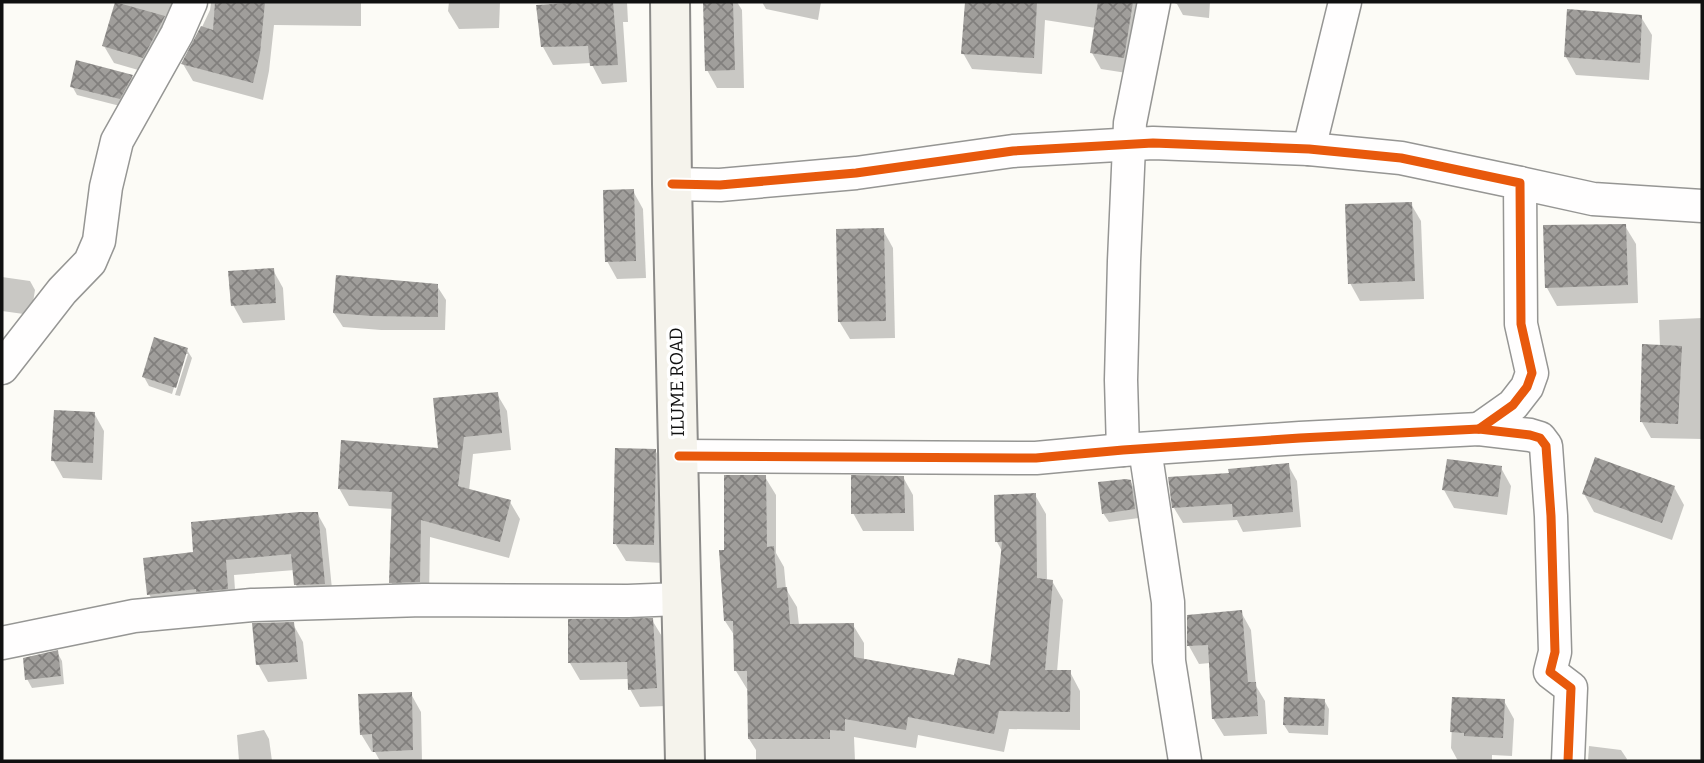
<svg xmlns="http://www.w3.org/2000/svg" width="1704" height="763" viewBox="0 0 1704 763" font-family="Bitter,serif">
<defs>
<pattern id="building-cross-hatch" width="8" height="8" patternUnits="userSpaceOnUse" patternTransform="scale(1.75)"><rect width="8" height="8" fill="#a09e9b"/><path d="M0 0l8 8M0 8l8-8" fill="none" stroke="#817f7d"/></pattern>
</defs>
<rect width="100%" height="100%" fill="#fcfbf6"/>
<g fill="#0003">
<polygon points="117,2 196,2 152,74 114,63 104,46"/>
<polygon points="209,2 361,2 361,26 274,25 269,71 263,100 193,81 183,64 195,42 210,10 211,3"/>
<polygon points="449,2 500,2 499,28 459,29 448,11"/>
<polygon points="587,2 627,2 628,22 623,22 627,82 602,84 591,63 553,65 543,47 587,5"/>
<polygon points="705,2 737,2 742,10 744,88 717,88 707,70"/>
<polygon points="762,2 821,2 818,20 766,9"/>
<polygon points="966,2 1156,2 1133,74 1101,69 1092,53 1096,28 1045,20 1042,74 972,69 963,53"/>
<polygon points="1172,2 1210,2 1209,18 1183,15 1177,4"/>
<polygon points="1641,17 1652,35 1649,80 1576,75 1566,57"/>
<polygon points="132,76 137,85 124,107 77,95 72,86"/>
<polygon points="633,191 643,209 646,278 617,279 607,261"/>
<polygon points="1411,204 1421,221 1424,299 1360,301 1350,283"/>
<polygon points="1625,226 1636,244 1638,303 1557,306 1547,288"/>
<polygon points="883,230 893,248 895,338 850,339 839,321"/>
<polygon points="273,270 283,288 285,320 243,323 233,305"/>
<polygon points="2,277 30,281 35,290 31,315 2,311"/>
<polygon points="437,286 446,300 445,330 381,330 343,327 334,313"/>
<polygon points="1702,318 1702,439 1651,438 1642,422 1660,347 1659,320"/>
<polygon points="187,350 192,358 180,396 175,395 188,354 184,354 172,394 149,386 144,377"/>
<polygon points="497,394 507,411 511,450 473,454 469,491 510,502 520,519 509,558 430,537 429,599 401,599 391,582 393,509 349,506 339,488 440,450"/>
<polygon points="94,413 104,431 102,480 63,478 53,460"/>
<polygon points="655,450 665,468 663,563 626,561 615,543"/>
<polygon points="1288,465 1297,481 1301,527 1243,532 1237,520 1183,523 1174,508 1230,474"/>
<polygon points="1501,468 1511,486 1507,515 1454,508 1444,490"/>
<polygon points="765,477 776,495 776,553 784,567 786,589 797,607 799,625 853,625 864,643 864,661 956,677 992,668 1003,553 997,542 1035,495 1046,514 1047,581 1052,581 1063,600 1057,672 1070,672 1080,691 1080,730 1009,729 1004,752 918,735 916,748 854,737 855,761 756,761 756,750 749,739 749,689 747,689 736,671 736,638 725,621 725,552"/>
<polygon points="903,477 913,495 914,531 863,531 853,513"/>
<polygon points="1130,481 1135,490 1139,518 1109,522 1103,513"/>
<polygon points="1674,487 1684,505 1672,540 1594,512 1584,494"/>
<polygon points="317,513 326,529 333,599 305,600 296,585 295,570 234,575 236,604 158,610 149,594"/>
<polygon points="1241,612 1251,630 1256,686 1265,701 1267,734 1224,736 1213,718 1210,663 1199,664 1189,646 1188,617"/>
<polygon points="652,620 663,638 666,706 640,707 630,689 630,679 580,680 570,663"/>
<polygon points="293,624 303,642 307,679 268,682 258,664"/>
<polygon points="57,652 62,661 64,684 32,688 27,679"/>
<polygon points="411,694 421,712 422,761 380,761 375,752 372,752 361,734"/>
<polygon points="1453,699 1504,701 1514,719 1512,756 1492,755 1492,761 1458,761 1451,748"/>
<polygon points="1324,700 1329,709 1328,735 1289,733 1284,725"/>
<polygon points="264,730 269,739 272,761 239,761 237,735"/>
<polygon points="1589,746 1621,750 1627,759 1626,761 1588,761"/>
</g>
<g fill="url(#building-cross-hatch)">
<polygon points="115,2 165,16 143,58 102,46"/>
<polygon points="215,2 265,2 260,53 253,83 181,64 201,26 213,30"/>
<polygon points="585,2 613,2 618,65 590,66 588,46 541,47 536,5"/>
<polygon points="703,2 733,2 735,70 705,71"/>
<polygon points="965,2 1037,2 1034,58 961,54"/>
<polygon points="1098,2 1133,2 1124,58 1090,53"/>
<polygon points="1567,9 1642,15 1640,63 1564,57"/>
<polygon points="76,60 133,75 120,99 70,87"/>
<polygon points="634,189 636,261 605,262 603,190"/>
<polygon points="1412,202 1415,281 1348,284 1345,204"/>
<polygon points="1626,224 1628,285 1545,288 1543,225"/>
<polygon points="884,228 886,321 838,322 836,229"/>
<polygon points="274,268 276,303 231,306 228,271"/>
<polygon points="336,275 438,284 438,317 372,316 333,313"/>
<polygon points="154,337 188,348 176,388 142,377"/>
<polygon points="1642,344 1682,346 1678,424 1640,422"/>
<polygon points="498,392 502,433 464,437 458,486 511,500 500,542 421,520 420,582 389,583 392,492 338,489 341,440 438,448 433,398"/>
<polygon points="54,410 95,412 93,463 51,461"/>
<polygon points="615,448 656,449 654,545 613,544"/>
<polygon points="1595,457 1675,486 1662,523 1582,494"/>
<polygon points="1447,459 1502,466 1498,497 1442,490"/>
<polygon points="1289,463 1293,512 1233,517 1232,504 1172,508 1168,477 1229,473 1228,469"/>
<polygon points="724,475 766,475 767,547 774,546 777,588 787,587 790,624 854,623 854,657 954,675 958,658 990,665 1002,542 995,542 994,495 1036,493 1037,578 1053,580 1045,670 1071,670 1070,712 999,711 994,734 908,717 906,730 845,719 845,731 830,730 830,739 748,739 747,671 734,671 733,621 724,621 719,550 724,550"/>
<polygon points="851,475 904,476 905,513 851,514"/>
<polygon points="1126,479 1131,480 1135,509 1102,514 1098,482"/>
<polygon points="299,512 318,512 325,584 294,585 291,554 226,560 228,589 196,592 196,589 147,595 143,558 193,552 191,522"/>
<polygon points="1242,610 1248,682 1256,682 1258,716 1212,719 1208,645 1187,646 1187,615"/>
<polygon points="653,618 657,688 628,690 627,662 568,663 568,619"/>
<polygon points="294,622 298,662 256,665 252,623"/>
<polygon points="58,650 61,676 25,680 23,658"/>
<polygon points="412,692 413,750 373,752 372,734 360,735 358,694"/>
<polygon points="1284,697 1325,699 1324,726 1283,725"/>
<polygon points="1452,697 1505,699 1503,738 1464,736 1464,733 1450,732"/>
</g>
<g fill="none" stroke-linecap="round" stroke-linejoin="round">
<defs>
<g id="street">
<polyline points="1309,149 1345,2"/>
<polyline points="1520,183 1593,199 1702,206"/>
<polyline points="672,184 720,185 856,173 1013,151 1153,143 1309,149 1401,158 1520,183 1521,324 1532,373 1527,387 1513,405 1479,429"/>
<polyline points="2,368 62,291 90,262 99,241 106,187 117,141 177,34 191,2"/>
<polyline points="1145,449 1168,602 1169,661 1185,761"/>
<polyline points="1123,450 1121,380 1124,261 1130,123 1154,2"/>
<polyline points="679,456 1036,458 1123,450 1300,438 1479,429 1530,435 1540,438 1546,446 1551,516 1555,652 1550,672 1571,688 1568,761"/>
<polyline points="2,643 134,616 252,605 423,600 628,601 680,599"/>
</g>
<polyline id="secondary" points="670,2 672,184 685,761"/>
</defs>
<use href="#street" stroke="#969694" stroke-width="35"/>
<use href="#secondary" stroke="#8d8c8a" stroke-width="42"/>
<use href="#street" stroke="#fffefe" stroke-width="32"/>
<use href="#secondary" stroke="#f5f3ec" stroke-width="38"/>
<defs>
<g id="cycleway">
<polyline points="672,184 720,185 856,173 1013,151 1153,143 1309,149 1401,158 1520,183 1521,324 1532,373 1527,387 1513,405 1479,429"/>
<polyline points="679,456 1036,458 1123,450 1300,438 1479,429 1530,435 1540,438 1546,446 1551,516 1555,652 1550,672 1571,688 1568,761"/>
</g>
</defs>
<use href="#cycleway" stroke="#fff" stroke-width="13"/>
<use href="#cycleway" stroke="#e8590c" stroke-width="9"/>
</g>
<g text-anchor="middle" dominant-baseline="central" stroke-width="7" stroke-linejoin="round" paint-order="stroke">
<g font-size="18" fill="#101010" stroke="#fff">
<text transform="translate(677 382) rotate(-91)">ILUME ROAD</text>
</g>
</g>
<rect width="1704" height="763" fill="none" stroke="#101010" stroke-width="7"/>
</svg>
